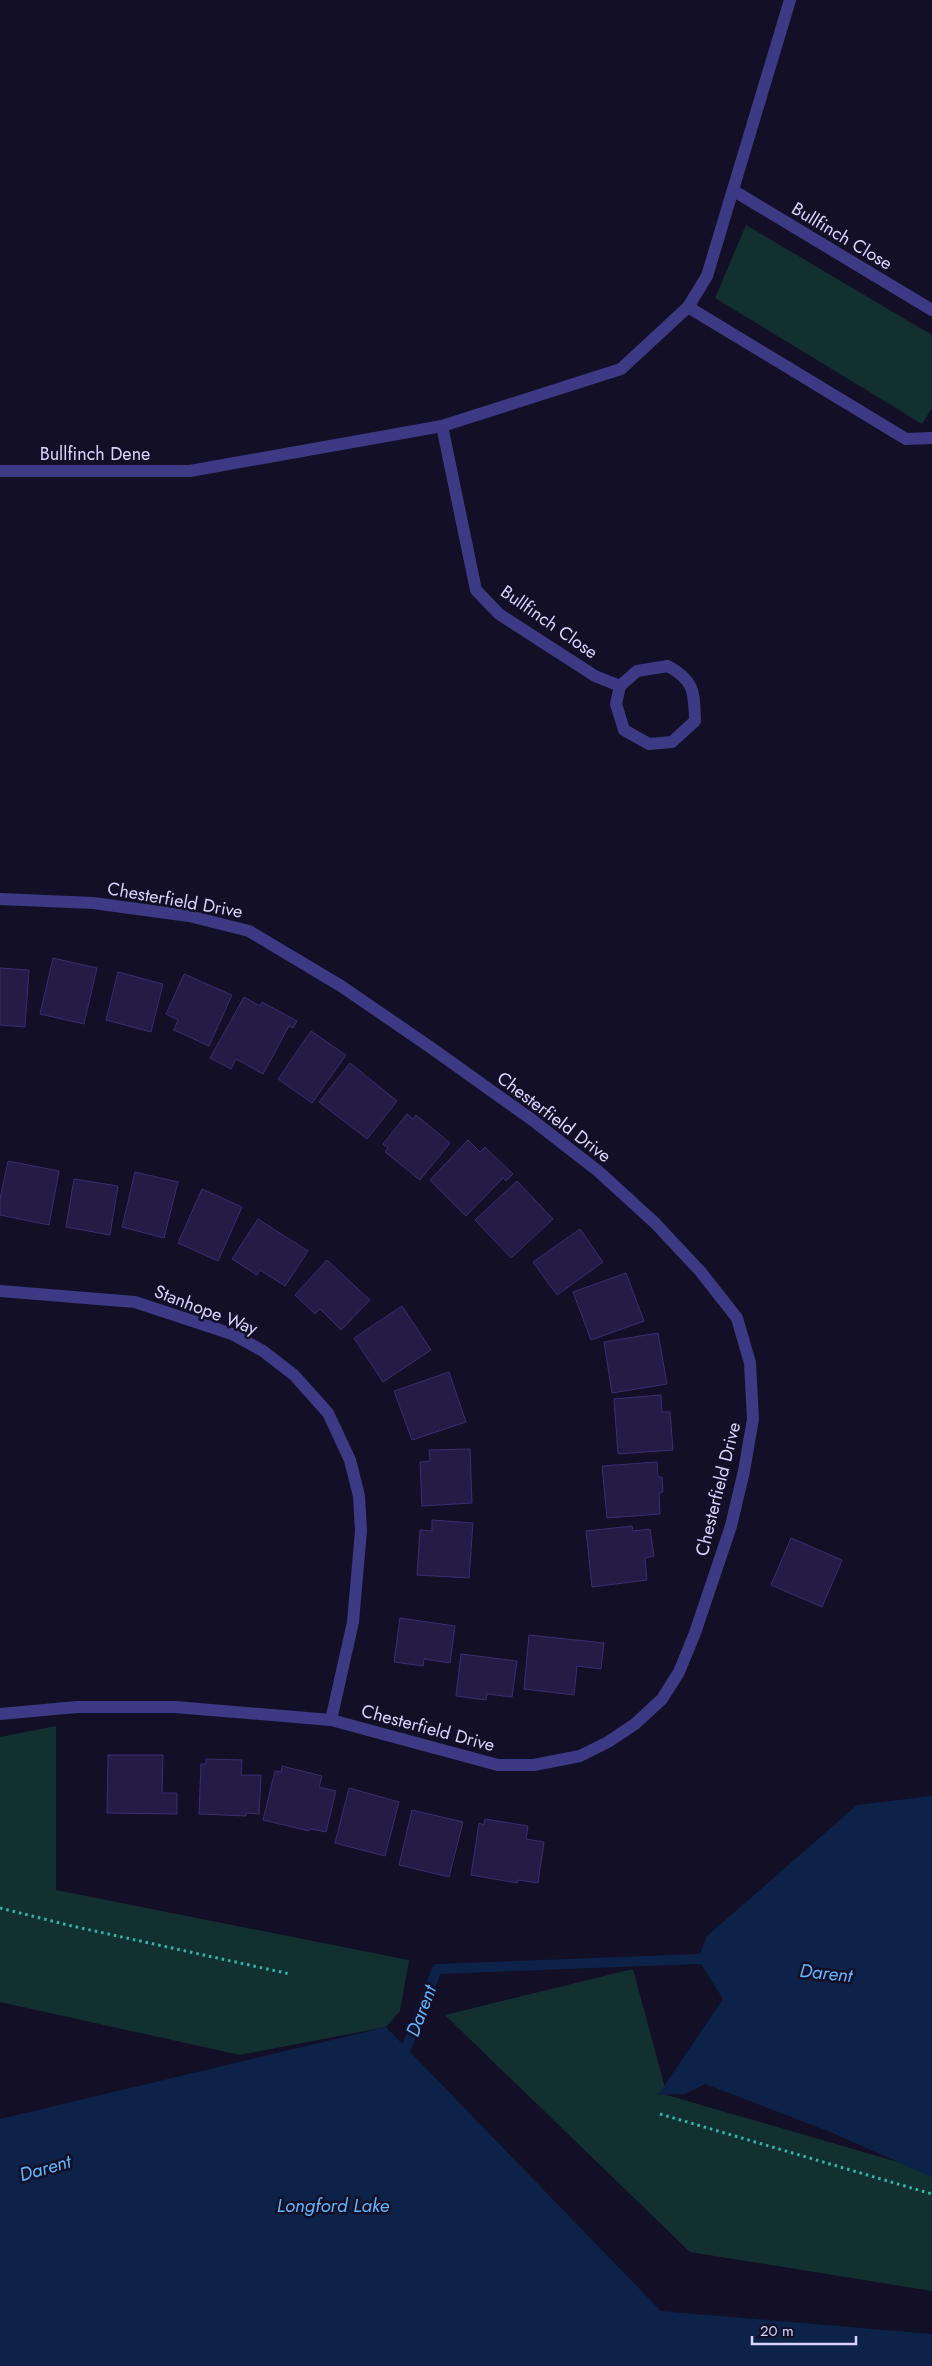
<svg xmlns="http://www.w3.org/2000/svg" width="932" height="2366" viewBox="0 0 932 2366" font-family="Jost,sans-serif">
<rect width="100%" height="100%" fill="#130f26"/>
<g fill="#12302f">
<polygon points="746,225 932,335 932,408 922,424 715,298"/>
<polygon points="56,1726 56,1890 409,1960 400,2011 386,2027 240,2055 0,2002 0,1737"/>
<polygon points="633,1969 667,2095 932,2172 932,2291 690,2252 445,2015"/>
</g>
<g fill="#0c2248">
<polygon points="932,1796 932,2177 828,2131 705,2084 685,2094 658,2095 723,1999 698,1959 707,1936 857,1805"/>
<polygon points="386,2027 661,2311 932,2334 932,2366 0,2366 0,2119"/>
</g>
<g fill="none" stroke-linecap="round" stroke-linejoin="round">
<polyline stroke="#0c2248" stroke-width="10" points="406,2049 437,1969 698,1959 710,1960"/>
</g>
<g fill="#241b47" stroke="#3b2d73">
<polygon points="53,958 97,968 84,1024 40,1014"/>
<polygon points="0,968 29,970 25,1027 0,1025"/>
<polygon points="118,972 163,984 151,1032 106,1020"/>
<polygon points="184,974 232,995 209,1046 174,1030 178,1020 166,1014"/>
<polygon points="244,997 260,1006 262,1002 297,1021 293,1028 289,1026 263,1074 236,1059 231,1069 210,1058"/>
<polygon points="311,1031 346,1055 312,1103 278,1079"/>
<polygon points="350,1063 397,1101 367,1139 319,1102"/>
<polygon points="407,1114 413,1119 416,1115 450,1143 420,1180 385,1152 388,1148 383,1144"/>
<polygon points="468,1140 480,1152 485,1147 513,1174 506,1181 503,1178 466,1216 430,1180"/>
<polygon points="8,1161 59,1171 49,1225 0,1215 0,1199"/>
<polygon points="135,1172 178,1182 164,1238 122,1227"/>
<polygon points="74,1179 118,1186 110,1235 66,1227"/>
<polygon points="517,1181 553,1219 511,1258 475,1220"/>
<polygon points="202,1189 242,1207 218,1261 178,1243"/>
<polygon points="258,1219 308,1251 285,1286 260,1270 257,1275 232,1259"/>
<polygon points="580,1229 603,1262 557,1295 533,1262"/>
<polygon points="327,1260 370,1300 341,1330 320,1309 315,1314 295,1295"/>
<polygon points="626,1273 644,1321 591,1340 573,1292"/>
<polygon points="402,1306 431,1350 383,1382 354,1338"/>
<polygon points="658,1333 667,1384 612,1393 604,1342"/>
<polygon points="449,1372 466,1422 412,1440 394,1391"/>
<polygon points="661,1395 662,1412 670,1412 673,1450 618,1454 614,1399"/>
<polygon points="470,1449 472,1503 422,1506 420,1462 430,1461 429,1450"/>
<polygon points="657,1462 658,1477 662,1477 663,1492 659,1493 660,1514 607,1518 602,1466"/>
<polygon points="432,1520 473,1523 469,1578 417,1575 420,1530 432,1531"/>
<polygon points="632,1526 633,1531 650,1529 654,1556 645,1558 647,1580 592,1587 586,1531"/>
<polygon points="791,1538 842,1560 822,1607 771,1585"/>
<polygon points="400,1618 455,1626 450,1663 424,1659 423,1666 394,1662"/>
<polygon points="529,1635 604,1643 601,1669 577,1666 574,1695 524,1689"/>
<polygon points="461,1654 517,1661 512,1697 487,1694 486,1700 456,1696"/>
<polygon points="108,1755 163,1755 162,1793 177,1793 177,1814 107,1813"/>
<polygon points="206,1759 242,1760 241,1775 261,1775 259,1814 246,1813 246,1816 199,1814 201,1764 206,1764"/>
<polygon points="282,1766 322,1776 319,1787 336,1791 326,1832 311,1829 309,1831 263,1820 275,1771 281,1772"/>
<polygon points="349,1788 399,1802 385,1856 335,1843"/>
<polygon points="412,1810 463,1822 449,1877 399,1865"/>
<polygon points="485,1819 528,1826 526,1839 544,1842 538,1883 518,1880 517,1883 471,1875 479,1823 484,1825"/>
</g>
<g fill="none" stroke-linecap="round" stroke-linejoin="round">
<g stroke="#2fb8b0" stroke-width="3" stroke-dasharray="2.5 4" stroke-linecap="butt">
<polyline points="0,1908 72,1926 290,1974"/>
<polyline points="660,2114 932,2194"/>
</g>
<g stroke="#3d3a85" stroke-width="12">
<polyline points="734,191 932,310"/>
<polyline points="688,307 906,439 932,438"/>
<polyline points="442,426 476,590 499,614 595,676 620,686"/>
<polyline points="0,471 190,471 442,426 621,369 688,307 707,276 790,0"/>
<path d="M668,666C695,681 694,692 695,721L672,742L649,744L624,730L616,704L620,686L637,671Z"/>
<polyline points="0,899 93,903 189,916 249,931 341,986 430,1047 531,1119 598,1171 655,1223 700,1271 737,1318 750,1363 753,1419 744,1471 731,1526 695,1633 679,1672 662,1699 635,1724 608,1742 580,1756 534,1765 498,1765 331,1720 175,1707 77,1707 0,1714"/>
<polyline points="0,1291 135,1302 232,1334 263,1351 294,1375 328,1413 350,1460 359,1496 361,1531 353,1622 331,1720"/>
</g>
</g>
<g text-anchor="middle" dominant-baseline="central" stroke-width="5" stroke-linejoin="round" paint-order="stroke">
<g font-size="18" fill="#d9d4ff" stroke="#130f26">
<text transform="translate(842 236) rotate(31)">Bullfinch Close</text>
<text x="95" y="454">Bullfinch Dene</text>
<text transform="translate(549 622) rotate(35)">Bullfinch Close</text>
<text transform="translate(175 900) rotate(10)">Chesterfield Drive</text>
<text transform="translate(554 1117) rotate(37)">Chesterfield Drive</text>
<text transform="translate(206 1310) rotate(21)">Stanhope Way</text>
<text transform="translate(718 1489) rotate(-76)">Chesterfield Drive</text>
<text transform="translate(428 1728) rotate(15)">Chesterfield Drive</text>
</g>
<g font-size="19" font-style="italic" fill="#62b6ff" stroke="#130f26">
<text transform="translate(826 1973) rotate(6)">Darent</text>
<text transform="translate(421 2011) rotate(-69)">Darent</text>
<text transform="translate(45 2168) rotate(-16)">Darent</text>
<text x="333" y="2205">Longford Lake</text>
</g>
</g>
<path d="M752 2336v8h104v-8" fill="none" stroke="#d9d4ff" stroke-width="2.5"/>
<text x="760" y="2336" font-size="15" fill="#d9d4ff" stroke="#130f26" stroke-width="4" paint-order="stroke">20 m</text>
</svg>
